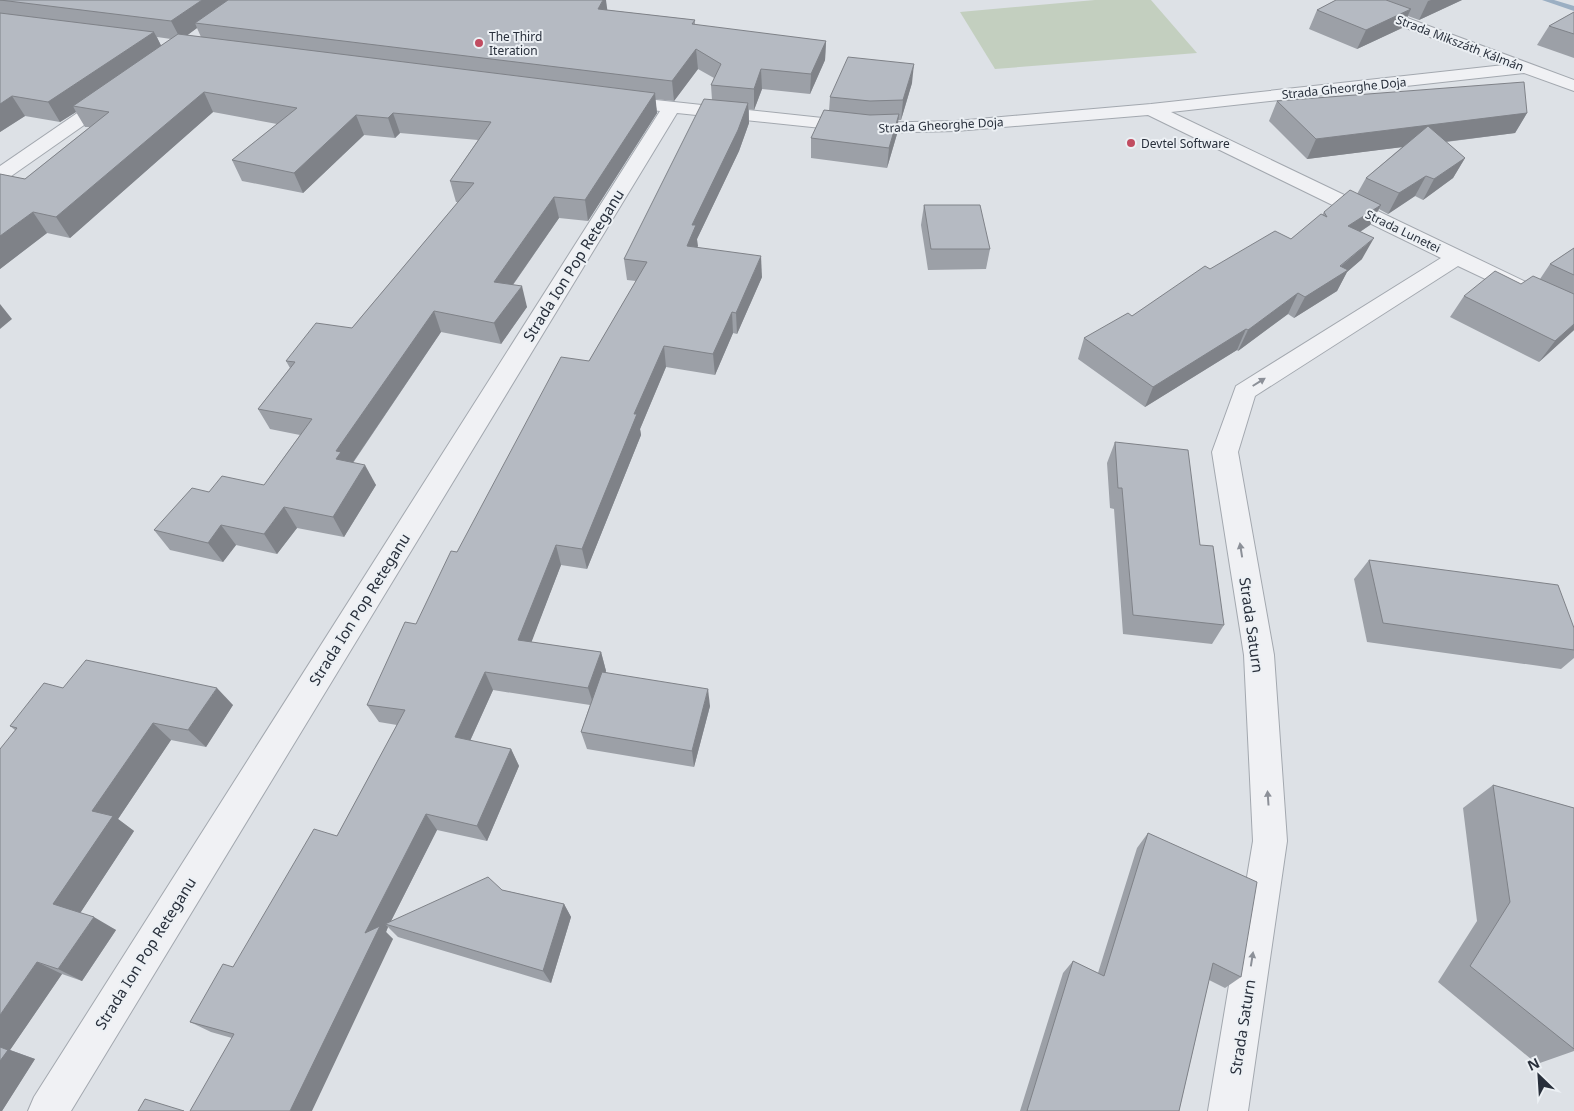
<svg xmlns="http://www.w3.org/2000/svg" width="1574" height="1111" viewBox="0 0 1574 1111" font-family="'Noto Sans',sans-serif">
<rect width="100%" height="100%" fill="#dde1e6"/>
<polygon fill="#c3cfbf" points="1095,0 1151,0 1197,53 995,69 960,12"/>
<g fill="none" stroke-linecap="round" stroke-linejoin="round">
<polygon fill="#9bafc3" fill-rule="evenodd" points="1542,0 1554,0 1574,6 1574,11"/>
<defs>
<g id="street">
<polygon points="1337,0 1359,0 1574,80 1574,91 1524,73 1171,112 1574,305 1574,321 1458,266 1255,396 1238,452 1274,655 1287,841 1248,1111 1208,1111 1253,841 1244,655 1212,452 1236,386 1441,258 1148,115 956,131 869,133 677,113 71,1111 28,1111 34,1097 660,111 613,105 610,101 613,97 619,96 869,123 956,121 1151,104 1504,65 1340,3"/>
<polygon points="111,93 117,94 120,98 117,102 7,179 0,181 0,166 105,94"/>
</g>
</defs>
<use href="#street" stroke="#a3a8af" stroke-width="2"/>
<use href="#street" fill="#f0f1f4" fill-rule="evenodd"/>
</g>
<g fill="#9ca0a7" fill-rule="evenodd">
<path d="M0,0L607,10L695,20V25L826,41L825,60L810,94L762,89L754,110L749,109V123L739,151L697,239V247L762,277L737,334L733,333L715,375L666,367L640,429L641,435L587,569L561,565L531,642L601,652L606,671L605,672L710,706L694,767L587,749L581,732L590,705L493,690L470,741L511,749L519,766L487,841L437,830L391,921L502,890L564,904L571,917L551,983L398,937L388,927L386,932L393,939L232,1038L211,1032L190,1022L233,967L337,836L397,725L379,722L367,705L416,624L457,552L589,361L636,281L627,280L624,259L712,100L711,85L714,78L698,69L674,101L655,99L657,113L588,221L559,218L513,285L527,307L501,344L441,332L353,463L376,485L344,537L297,528L277,554L236,545L223,562L170,550L154,530L209,492L264,485L300,435L270,429L258,409L290,368L286,361L352,328L458,202H456L450,181L478,140L400,133L395,138L364,135L303,193L242,181L232,160L277,124L213,112L70,238L47,233L0,269V174L25,179L90,127H85L76,112L60,122L25,116L0,132ZM197,28L201,37L187,35ZM157,37L171,39L161,46Z"/>
<polygon points="1336,0 1462,0 1419,20 1408,16 1402,28 1357,49 1309,29 1317,10"/>
<polygon points="1574,12 1574,58 1537,45 1549,26"/>
<polygon points="912,83 901,120 898,120 897,134 887,168 811,158 811,138 829,111 830,97"/>
<polygon points="1277,101 1527,113 1515,133 1446,142 1465,158 1453,178 1423,200 1415,196 1388,214 1379,209 1370,225 1360,232 1362,259 1347,272 1337,291 1294,318 1288,314 1238,351 1237,350 1145,407 1078,359 1084,338 1132,316 1210,269 1291,239 1322,215 1324,212 1357,194 1366,178 1402,147 1307,159 1269,121"/>
<polygon points="924,205 990,249 986,269 928,270 921,225"/>
<polygon points="1574,248 1574,330 1539,362 1450,317 1464,296 1521,284 1540,279 1550,264"/>
<polygon points="1115,442 1224,625 1212,644 1123,634 1114,509 1110,508 1107,463"/>
<polygon points="1369,560 1574,628 1574,658 1561,669 1367,642 1354,579"/>
<polygon points="63,688 233,705 206,747 171,740 118,819 134,831 80,913 116,930 82,981 62,974 10,1050 35,1059 2,1111 0,1111 15,730 10,726"/>
<polygon points="1493,785 1574,808 1574,1051 1537,1064 1438,982 1477,921 1463,808"/>
<polygon points="1148,833 1241,977 1225,988 1209,980 1179,1111 1020,1111 1063,973 1073,961 1098,973 1137,848"/>
</g>
<g fill="#7f8288">
<polygon points="202,0 239,0 195,23 197,28 181,40 171,21"/>
<polygon points="603,0 606,0 608,15 598,9"/>
<polygon points="1431,0 1462,0 1419,20 1428,1"/>
<polygon points="1411,9 1402,28 1357,49 1366,30"/>
<polygon points="154,32 164,51 73,106 76,112 60,122 48,102"/>
<polygon points="826,41 825,60 810,94 811,74"/>
<polygon points="696,49 698,69 674,101 672,81"/>
<polygon points="914,64 912,83 901,120 903,100"/>
<polygon points="761,69 762,89 754,110 754,89"/>
<polygon points="204,92 213,112 70,238 56,217"/>
<polygon points="655,93 657,113 588,221 585,200"/>
<polygon points="12,96 25,116 0,132 0,104"/>
<polygon points="748,103 749,123 739,151 697,239 698,246 689,267 687,246 692,225"/>
<polygon points="393,113 400,133 395,138 388,118"/>
<polygon points="1527,113 1515,133 1307,159 1316,139"/>
<polygon points="899,114 897,134 887,168 889,148"/>
<polygon points="356,115 364,135 303,193 294,173"/>
<polygon points="1465,158 1453,178 1423,200 1434,179"/>
<polygon points="1426,176 1415,196 1388,214 1399,193"/>
<polygon points="554,197 559,218 500,303 494,282"/>
<polygon points="1381,205 1370,225 1337,247 1348,226"/>
<polygon points="33,212 47,233 0,269 0,236"/>
<polygon points="1374,238 1362,259 1347,272 1337,291 1294,318 1305,297"/>
<polygon points="761,256 762,277 737,334 736,313"/>
<polygon points="522,286 527,307 501,344 494,323"/>
<polygon points="1298,293 1288,314 1238,351 1248,330"/>
<polygon points="0,304 12,319 0,329"/>
<polygon points="434,311 441,332 349,468 336,459 336,451"/>
<polygon points="732,312 733,333 715,375 713,354"/>
<polygon points="1574,324 1574,330 1539,362 1555,341"/>
<polygon points="1246,329 1237,350 1145,407 1153,387"/>
<polygon points="664,346 666,367 640,429 641,435 587,569 582,549 634,414"/>
<polygon points="365,465 376,485 344,537 333,517"/>
<polygon points="284,507 297,528 277,554 264,534"/>
<polygon points="221,525 236,545 223,562 208,543"/>
<polygon points="556,545 561,565 525,659 518,640"/>
<polygon points="601,652 606,671 594,706 588,688"/>
<polygon points="485,672 493,690 464,754 455,737"/>
<polygon points="217,688 233,705 206,747 188,730"/>
<polygon points="708,689 710,706 694,767 692,751"/>
<polygon points="153,723 171,740 118,819 134,831 77,918 53,904 92,811"/>
<polygon points="511,749 519,766 487,841 477,826"/>
<polygon points="426,814 437,830 389,925 385,924 388,927 386,932 393,939 312,1111 290,1111 365,933"/>
<polygon points="564,904 571,917 551,983 543,971"/>
<polygon points="94,917 116,930 82,981 58,969"/>
<polygon points="37,962 62,974 10,1050 35,1059 2,1111 0,1111 0,1015"/>
</g>
<g fill="#b5bac2" stroke="#7f8288">
<polygon points="0,0 202,0 171,21"/>
<polygon points="228,0 603,0 598,9 695,20 692,24 826,41 811,74 761,69 754,89 711,85 721,64 696,49 672,81 195,23"/>
<polygon points="1336,0 1386,0 1411,9 1366,30 1317,10"/>
<polygon points="1574,12 1574,34 1549,26"/>
<polygon points="0,13 154,32 48,102 12,96 0,104"/>
<polygon points="178,34 655,93 585,200 554,197 494,282 522,286 494,323 434,311 336,451 341,452 336,459 365,465 333,517 284,507 264,534 221,525 208,543 154,530 192,488 209,492 222,476 264,485 312,419 258,409 295,362 286,361 316,323 352,328 474,183 450,181 491,122 393,113 388,118 356,115 294,173 232,160 297,108 204,92 56,217 33,212 0,236 0,174 25,179 109,112 73,106"/>
<polygon points="848,57 914,64 903,100 870,101 830,97"/>
<polygon points="1524,82 1527,113 1316,139 1277,101"/>
<polygon points="704,99 748,103 738,130 692,225 696,225 687,246 761,256 736,313 732,312 713,354 664,346 634,414 637,414 582,549 556,545 518,640 601,652 588,688 485,672 455,737 511,749 477,826 426,814 365,933 380,926 290,1111 190,1111 234,1034 190,1022 223,964 233,967 314,829 337,836 405,710 367,705 405,622 416,624 451,551 457,552 561,357 589,361 647,262 624,259"/>
<polygon points="824,110 870,115 899,114 889,148 811,138"/>
<polygon points="1428,126 1465,158 1434,179 1426,176 1399,193 1366,178"/>
<polygon points="1350,190 1381,205 1348,226 1374,238 1340,266 1348,270 1305,297 1298,293 1248,330 1246,329 1153,387 1084,338 1128,313 1132,316 1205,266 1210,269 1275,231 1291,239 1321,214 1327,217 1324,212"/>
<polygon points="924,205 980,205 990,249 931,249"/>
<polygon points="1574,248 1574,275 1550,264"/>
<polygon points="1495,271 1521,284 1533,276 1574,294 1574,324 1555,341 1464,296"/>
<polygon points="1115,442 1188,450 1200,545 1213,546 1224,625 1133,615 1122,488 1118,488"/>
<polygon points="1369,560 1558,585 1574,628 1574,650 1383,623"/>
<polygon points="86,660 217,688 188,730 153,723 92,811 113,816 53,904 94,917 58,969 37,962 0,1015 0,749 17,728 10,726 44,683 63,688"/>
<polygon points="602,672 708,689 692,751 581,732"/>
<polygon points="1493,785 1574,808 1574,1049 1470,966 1510,902"/>
<polygon points="1148,833 1257,882 1241,977 1213,963 1179,1111 1027,1111 1073,961 1104,976"/>
<polygon points="488,877 502,890 564,904 543,971 385,924"/>
<polygon points="0,1047 8,1050 0,1061"/>
<polygon points="145,1099 184,1111 138,1111"/>
</g>
<defs><path id="oneway-solid" d="M-6-.8H1V-3.2L6.5 0L1 3.2V.8H-6Z" transform="scale(1.25)"/></defs>
<g fill="#8c9098">
<use href="#oneway-solid" transform="translate(1259 382) rotate(-32)"/>
<use href="#oneway-solid" transform="translate(1241 550) rotate(-99)"/>
<use href="#oneway-solid" transform="translate(1268 798) rotate(-94)"/>
<use href="#oneway-solid" transform="translate(1252 959) rotate(-81)"/>
</g>
<g fill="#c14c60" stroke="#ecf0f4" stroke-width="2">
<circle cx="479" cy="43" r="5"/>
<circle cx="1131" cy="143" r="5"/>
</g>
<g text-anchor="middle" dominant-baseline="central" stroke-width="4" stroke-linejoin="round" paint-order="stroke">
<g font-size="12" fill="#282f3b" stroke="#ecf0f4" text-anchor="start">
<text x="489" y="36">The Third<tspan x="489" dy="14">Iteration</tspan></text>
<text x="1141" y="143">Devtel Software</text>
</g>
<g font-size="12" fill="#282f3b" stroke="#ecf0f4">
<text transform="translate(1460 43) rotate(21)">Strada Mikszáth Kálmán</text>
<text transform="translate(1344 88) rotate(-6)">Strada Gheorghe Doja</text>
<text transform="translate(941 125) rotate(-3)">Strada Gheorghe Doja</text>
<text transform="translate(1403 231) rotate(26)">Strada Lunetei</text>
</g>
<g font-size="15" fill="#282f3b" stroke="#ecf0f4">
<text transform="translate(573 265) rotate(-58)">Strada Ion Pop Reteganu</text>
<text transform="translate(359 609) rotate(-58)">Strada Ion Pop Reteganu</text>
<text transform="translate(1252 625) rotate(82)">Strada Saturn</text>
<text transform="translate(145 953) rotate(-58)">Strada Ion Pop Reteganu</text>
<text transform="translate(1242 1027) rotate(-81)">Strada Saturn</text>
</g>
</g>
<g transform="translate(1539 1076) rotate(335)" stroke="#ecf0f4" stroke-width="4" paint-order="stroke">
<path d="M0-4L9 19L0 12L-9 19Z" fill="#282f3b"/>
<text y="-8" font-size="14" font-weight="bold" text-anchor="middle" fill="#282f3b">N</text>
</g>
</svg>
